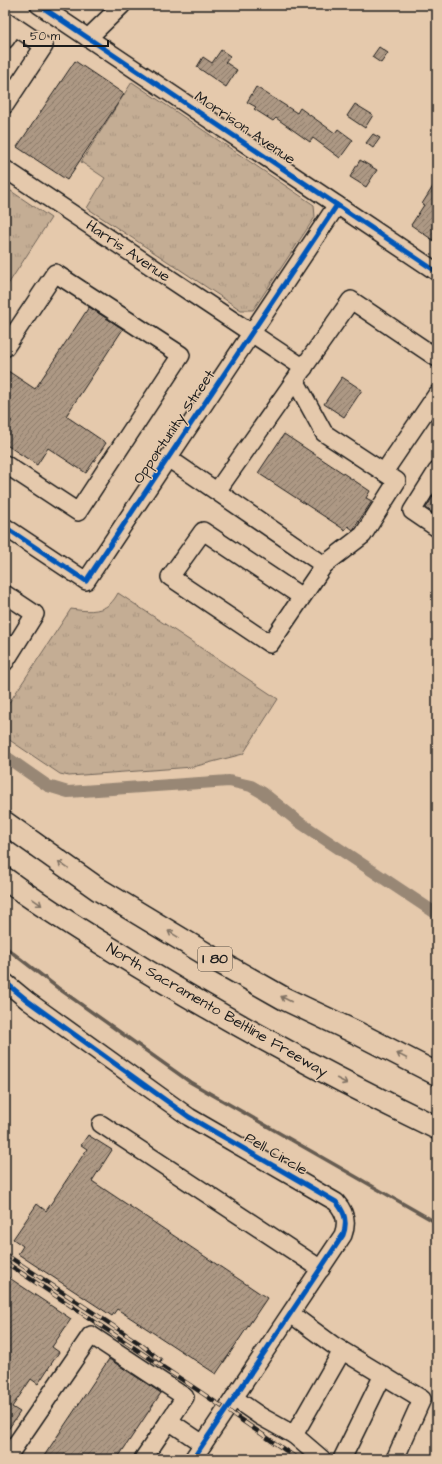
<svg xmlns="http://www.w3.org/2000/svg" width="442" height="1464" viewBox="0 0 442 1464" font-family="'Architects Daughter',sans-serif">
<defs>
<pattern id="grass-tufts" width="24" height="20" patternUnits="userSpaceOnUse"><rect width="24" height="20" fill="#c4ad94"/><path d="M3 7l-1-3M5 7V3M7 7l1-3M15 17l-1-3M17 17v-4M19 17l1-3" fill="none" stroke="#a8947f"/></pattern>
<pattern id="building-hatch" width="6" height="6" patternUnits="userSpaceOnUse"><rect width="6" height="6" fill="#ad9884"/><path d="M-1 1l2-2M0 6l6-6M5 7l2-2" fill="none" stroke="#8c7b6b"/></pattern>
</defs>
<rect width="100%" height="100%" fill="#e5c9ac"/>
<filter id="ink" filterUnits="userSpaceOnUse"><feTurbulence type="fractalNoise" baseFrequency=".025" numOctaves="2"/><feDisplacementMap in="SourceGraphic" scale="8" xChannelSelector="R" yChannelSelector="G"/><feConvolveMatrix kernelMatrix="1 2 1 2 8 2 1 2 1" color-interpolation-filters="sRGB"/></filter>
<g filter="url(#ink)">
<g fill="url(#grass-tufts)" stroke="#706458">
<polygon points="132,82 314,205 315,217 253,310 241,310 87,208 105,178 81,162"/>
<polygon points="5,187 51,218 7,286 5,284"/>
<path d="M118,593L278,699L243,754L193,767L69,776L60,774L5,737V709L71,609C84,611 99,613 110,604C113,601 116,597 118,593Z"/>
</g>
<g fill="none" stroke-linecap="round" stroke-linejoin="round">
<polyline stroke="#665c51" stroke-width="3.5" points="5,947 58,988 190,1082 437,1223"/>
<polyline stroke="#988775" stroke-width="12" points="5,756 48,786 68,792 229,781 251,786 263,793 299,822 437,914"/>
</g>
<g fill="url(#building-hatch)" stroke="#1c1c1c">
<polygon points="379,47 388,53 381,63 372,57"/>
<polygon points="221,50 230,56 225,62 237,70 226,87 197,67 203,57 212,63"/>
<polygon points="75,61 124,94 67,180 17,147"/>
<polygon points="256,87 297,113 300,108 335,133 338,129 353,140 340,158 313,138 310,142 276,118 273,121 254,109 256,107 247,102"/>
<polygon points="355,104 373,115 365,128 347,116"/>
<polygon points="373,134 380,138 373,148 366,143"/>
<polygon points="360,160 377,170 366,187 350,177"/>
<polygon points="437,180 437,243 411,225 424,205 422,204"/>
<polygon points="89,307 123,329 66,416 106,443 86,473 48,448 37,465 5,444 5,432 12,421 5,416 5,369 35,389"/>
<polygon points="342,377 362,390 344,417 324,404"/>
<polygon points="284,434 370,491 366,498 372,501 353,530 348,526 345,530 258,473"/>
<polygon points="437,490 437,516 426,508"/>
<polygon points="88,1135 112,1150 92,1181 267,1298 216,1374 117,1309 112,1316 18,1254 23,1246 13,1239 37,1204 46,1211 87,1149 81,1145"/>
<polygon points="5,1275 71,1319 52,1347 59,1352 38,1384 31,1379 12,1407 20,1412 5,1434"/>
<polygon points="109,1359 161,1393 117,1459 42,1459"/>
</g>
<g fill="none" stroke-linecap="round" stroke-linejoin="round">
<defs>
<g id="minor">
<polyline points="39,5 437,272"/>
<polyline points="5,20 44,46 5,105"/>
<polyline points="88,38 122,5"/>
<polyline points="5,40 14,27"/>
<polyline points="5,169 304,368"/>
<polyline points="5,348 55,273 181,355 78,512 5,464"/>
<polyline points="297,377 351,300 437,358"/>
<polyline points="168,458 324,565 270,644 170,577 203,531 302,597"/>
<polyline points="437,471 412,511 437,528"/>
<polyline points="384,472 437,394"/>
<polyline points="217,491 295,380 324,433 397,481 363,535 324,565"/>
<polyline points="5,527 86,581 337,205"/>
<polyline points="5,594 35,614 5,662"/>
<path d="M5,982L28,1001L189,1117L336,1202C345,1212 348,1222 343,1235L193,1459"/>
<polyline points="101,1124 321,1269"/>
<polyline points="291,1314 333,1345 422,1399 395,1459"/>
<polyline points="234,1398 260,1416 294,1435 322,1459"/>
<polyline points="294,1435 342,1351"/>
<polyline points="6,1459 91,1335 185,1397 169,1421 203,1444"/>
<polyline points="143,1459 169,1421"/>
<polyline points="342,1459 383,1375"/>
</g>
<g id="highway">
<polyline points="5,823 98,889 214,959 285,999 359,1034 437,1074"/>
<path d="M5,879C39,904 75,927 111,949C216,1015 325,1074 437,1128"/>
</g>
</defs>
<use href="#minor" stroke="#1c1c1c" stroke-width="20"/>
<use href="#highway" stroke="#1c1c1c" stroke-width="25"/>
<use href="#minor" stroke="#e5c9ac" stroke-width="17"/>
<use href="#highway" stroke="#e5c9ac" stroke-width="22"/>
<defs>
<g id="rail">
<polyline points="5,1254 139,1343 160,1360"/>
<polyline points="5,1262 202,1393 298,1459"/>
</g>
</defs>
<use href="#rail" stroke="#1c1c1c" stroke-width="4.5"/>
<use href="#rail" stroke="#e5c9ac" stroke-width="3" stroke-dasharray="9" stroke-linecap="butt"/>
<defs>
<g id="cycleway">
<polyline points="39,5 437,272"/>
<polyline points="5,527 86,581 337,205"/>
<path d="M5,982L28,1001L189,1117L336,1202C345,1212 348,1222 343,1235L193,1459"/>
</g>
</defs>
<use href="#cycleway" stroke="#e5c9ac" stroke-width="8"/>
<use href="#cycleway" stroke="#0057b8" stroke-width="5"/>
</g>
<defs><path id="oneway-shaft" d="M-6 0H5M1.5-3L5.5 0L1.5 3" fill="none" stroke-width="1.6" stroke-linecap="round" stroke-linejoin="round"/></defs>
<g stroke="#807264">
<use href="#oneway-shaft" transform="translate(63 865) rotate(-145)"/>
<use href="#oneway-shaft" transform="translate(37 902) rotate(35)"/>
<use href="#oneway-shaft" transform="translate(173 934) rotate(-149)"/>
<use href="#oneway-shaft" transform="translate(286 999) rotate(-153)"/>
<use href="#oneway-shaft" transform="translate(402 1056) rotate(-152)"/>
<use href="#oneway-shaft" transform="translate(342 1081) rotate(27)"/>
</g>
</g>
<g text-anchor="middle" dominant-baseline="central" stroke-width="3" stroke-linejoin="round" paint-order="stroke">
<rect fill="#e5c9ac" stroke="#585047" stroke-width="1" x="198" y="947" width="34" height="24" rx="3"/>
<g font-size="14" font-weight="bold" fill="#1c1c1c">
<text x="215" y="959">I 80</text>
</g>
<g font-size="15" fill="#1c1c1c" stroke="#e5c9ac">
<text transform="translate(245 128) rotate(34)">Morrison Avenue</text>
<text transform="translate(128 251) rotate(34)">Harris Avenue</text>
<text transform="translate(174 427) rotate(-56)">Opportunity Street</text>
<text transform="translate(217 1010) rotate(30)">North Sacramento Beltline Freeway</text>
<text transform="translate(276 1154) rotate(30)">Pell Circle</text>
</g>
</g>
<rect width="442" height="1464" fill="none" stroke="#e5c9ac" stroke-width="20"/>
<rect x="10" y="10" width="422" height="1444" fill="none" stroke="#1c1c1c" stroke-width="1.5" filter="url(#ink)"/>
<path d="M24 40v6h84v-6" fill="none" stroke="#1c1c1c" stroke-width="2"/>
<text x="30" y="40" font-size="12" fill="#1c1c1c" stroke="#e5c9ac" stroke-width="3" paint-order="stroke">50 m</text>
</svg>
